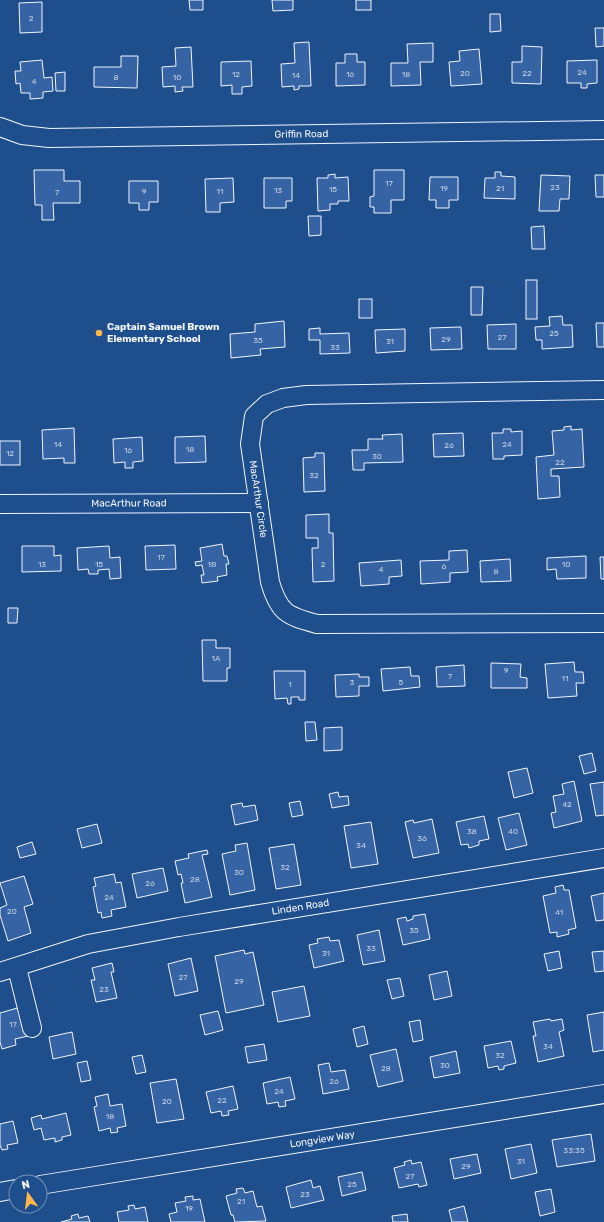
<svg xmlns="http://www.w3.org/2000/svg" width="604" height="1222" viewBox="0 0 604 1222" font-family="Rubik,sans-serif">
<rect width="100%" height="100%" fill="#1f4e8c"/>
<g fill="#3563a3" stroke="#f2f6ff">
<polygon points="189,0 203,0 203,10 190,10"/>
<polygon points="272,0 293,0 293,10 273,11"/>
<rect x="356" y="0" width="15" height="10"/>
<polygon points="42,2 42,32 20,33 19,3"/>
<polygon points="490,14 500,14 501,31 490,32"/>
<polygon points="595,28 604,28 604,46 596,47"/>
<polygon points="309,42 311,86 299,86 299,89 294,90 294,86 282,87 281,64 295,63 294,43"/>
<polygon points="433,43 433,62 420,62 421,85 391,86 391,63 408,63 407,44"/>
<polygon points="522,46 542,47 541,84 512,83 512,62 522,62"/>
<polygon points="191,47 193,87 182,87 183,91 175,92 175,86 163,87 162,67 176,66 175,48"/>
<polygon points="479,49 482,84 451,86 449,62 460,61 459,51"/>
<polygon points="345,54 357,54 357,62 365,62 365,85 336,86 336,63 345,63"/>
<polygon points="121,56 138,56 137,88 94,87 94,67 121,67"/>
<polygon points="42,60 44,78 52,77 53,91 43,92 43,98 30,99 30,93 21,93 20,83 16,84 15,71 21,71 20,62"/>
<polygon points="597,60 597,83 587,84 587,88 581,88 581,83 567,83 567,61"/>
<polygon points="251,61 252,86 242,87 242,94 232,94 232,85 221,86 221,62"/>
<polygon points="65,72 65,91 56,91 55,73"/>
<polygon points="34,170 64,170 64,181 80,181 80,203 53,203 54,220 42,220 42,205 35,205"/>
<polygon points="374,170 404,170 404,200 391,200 391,213 374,213 374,207 370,207 370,197 374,196"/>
<polygon points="495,172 501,172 501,176 515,177 515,199 484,198 485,178 495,178"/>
<polygon points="335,174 335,178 348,177 349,201 338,201 338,204 330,204 330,210 318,211 317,178 328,178 328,175"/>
<polygon points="541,175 570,176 569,199 560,199 559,211 539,211"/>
<polygon points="595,175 604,175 604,197 596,197"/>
<polygon points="430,177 458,177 458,200 449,200 449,208 436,208 436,200 429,200"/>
<polygon points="233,178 234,202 220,203 220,212 206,212 205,179"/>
<polygon points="264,178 292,178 292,201 286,201 286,208 264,208"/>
<polygon points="129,181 158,181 158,202 149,202 149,210 139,210 139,203 129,203"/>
<polygon points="308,216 321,216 321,235 309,236"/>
<polygon points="544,226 545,249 532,249 531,227"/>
<rect x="526" y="280" width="11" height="39"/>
<polygon points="471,287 483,287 482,315 471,315"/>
<rect x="359" y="299" width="13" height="19"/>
<polygon points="562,316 563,325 572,325 573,347 542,349 542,340 536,340 535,327 550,326 549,317"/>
<polygon points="284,321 285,347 260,349 261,355 231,358 230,334 255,332 255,324"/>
<polygon points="596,323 604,323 604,347 597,347"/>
<polygon points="516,324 516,349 488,349 487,325"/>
<polygon points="461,327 462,349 431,350 430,328"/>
<polygon points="320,328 320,334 349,333 350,353 320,354 320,340 309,340 309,329"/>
<polygon points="405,329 405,351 376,353 375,330"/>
<polygon points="571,426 571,430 582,429 584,467 551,469 551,476 559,476 560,497 538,499 536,457 554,455 552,431 564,430 564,427"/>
<polygon points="74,428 75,463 64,463 64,458 43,459 42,430"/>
<polygon points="503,429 511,429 511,432 522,431 522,455 504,456 504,459 493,459 492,433 503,433"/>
<polygon points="463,433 464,456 434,457 433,434"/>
<polygon points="402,434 403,462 364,463 364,470 353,470 352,450 368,450 368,439 383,439 382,435"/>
<polygon points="205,436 206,462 175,463 175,437"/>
<polygon points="142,437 143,461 133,462 133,468 125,468 125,462 114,463 113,439"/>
<rect x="0" y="441" width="20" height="24"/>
<polygon points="315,453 324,453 325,491 304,492 303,458 315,457"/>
<polygon points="329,514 329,533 333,533 334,581 313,582 312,548 318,548 318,538 306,538 306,515"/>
<polygon points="222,544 224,556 227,556 229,564 226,564 227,575 217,577 218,581 202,583 201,575 204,575 202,565 196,566 195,562 202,561 200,548"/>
<polygon points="175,545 176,569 146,570 145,546"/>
<polygon points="22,546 54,546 54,556 61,555 61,571 22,572"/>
<polygon points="109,546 110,558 120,557 121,578 110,579 109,569 98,570 98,574 89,574 88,569 78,570 77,548"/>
<polygon points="467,550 468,572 450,573 450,582 421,584 420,561 449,560 449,551"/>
<polygon points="586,556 586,578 557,579 556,569 547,570 547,558"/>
<polygon points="600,557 604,557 604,579 601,579"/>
<polygon points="510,559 511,581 481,582 480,561"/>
<polygon points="401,560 402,576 389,577 389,584 361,586 359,563"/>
<polygon points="8,608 18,608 17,623 8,623"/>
<polygon points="202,640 216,640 216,648 230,648 230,668 227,668 227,681 203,681"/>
<polygon points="574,662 575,672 583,672 584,683 576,683 577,696 548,698 545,664"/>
<polygon points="491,663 521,664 520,677 527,678 527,688 491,688"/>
<polygon points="464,665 465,686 437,687 436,667"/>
<polygon points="410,667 411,676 419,676 420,687 383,691 381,669"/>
<polygon points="274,671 305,671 305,700 299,700 299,697 291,697 291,704 288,704 287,698 275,699"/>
<polygon points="359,674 359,677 369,677 369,686 359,686 359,696 336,697 335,675"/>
<polygon points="305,722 315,722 317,740 306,741"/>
<polygon points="342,727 342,750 324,751 324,728"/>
<polygon points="592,753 596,771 584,774 579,756"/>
<polygon points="527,768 533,793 514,798 508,772"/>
<polygon points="574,781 582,821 554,828 551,813 556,812 553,796 564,794 562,784"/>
<polygon points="604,782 604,815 596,816 590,784"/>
<polygon points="338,792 339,797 348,796 349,805 332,808 329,794"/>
<polygon points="300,801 303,815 292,817 289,803"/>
<polygon points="242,803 243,807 255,805 258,820 235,825 231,805"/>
<polygon points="519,813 527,845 506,850 498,818"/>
<polygon points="484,816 489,839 479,841 479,845 469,848 468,844 461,845 456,822"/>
<polygon points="432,819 439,853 413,858 405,822 413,820 414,823"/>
<polygon points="371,822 378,864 351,868 344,826"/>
<polygon points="97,824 102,843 82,848 77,829"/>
<polygon points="32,842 36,854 20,858 17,847"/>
<polygon points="247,843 255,890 230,895 222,854 236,851 235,845"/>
<polygon points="294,844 301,885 276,889 269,848"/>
<polygon points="207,850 208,854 202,855 212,897 185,903 181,883 183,883 181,874 178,875 175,861 189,858 188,854"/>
<polygon points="163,868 168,891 137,898 132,874"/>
<polygon points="114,874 116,883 121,882 126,907 111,910 112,916 102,918 101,912 98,913 93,887 96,886 94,878"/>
<polygon points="24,876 33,904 24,907 31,933 8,941 0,915 0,908 7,905 0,883"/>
<polygon points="563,885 564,890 569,890 576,928 568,930 569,934 557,937 557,932 550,933 543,896 556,893 555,887"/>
<polygon points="604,893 604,920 596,921 591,896"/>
<polygon points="425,914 430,939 403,945 397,919 406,917 407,921 413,919 413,916"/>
<polygon points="379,930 385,961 363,965 357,935"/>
<polygon points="329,937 330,941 339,940 344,961 314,968 309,945 318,943 317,939"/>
<polygon points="244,950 245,954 253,952 264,1005 226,1013 215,956"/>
<polygon points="559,951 562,968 548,971 544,954"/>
<polygon points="604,951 604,971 595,972 592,952"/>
<polygon points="191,958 198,991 175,996 168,964"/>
<polygon points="112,963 114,972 111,972 117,998 96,1002 91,980 95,980 92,968"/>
<polygon points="447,971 452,996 434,1000 429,975"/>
<polygon points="400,978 404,996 392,999 387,980"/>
<polygon points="304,986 310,1016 278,1022 272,992"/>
<polygon points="21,1007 28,1036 15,1039 16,1045 2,1049 0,1042 0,1013"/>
<polygon points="218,1011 223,1030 205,1035 200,1015"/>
<polygon points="604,1012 604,1050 593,1052 587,1015"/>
<polygon points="550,1019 551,1021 562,1019 564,1030 559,1032 564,1056 538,1062 533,1036 536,1036 533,1022"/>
<polygon points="420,1020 423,1040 413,1042 409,1022"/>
<polygon points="364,1026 368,1044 357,1047 353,1029"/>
<polygon points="72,1032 76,1054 53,1059 49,1037"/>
<polygon points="511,1041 516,1063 504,1066 504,1069 499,1070 498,1066 488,1068 484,1046"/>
<polygon points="264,1044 267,1060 248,1063 245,1047"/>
<polygon points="396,1049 403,1081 378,1087 370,1055"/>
<polygon points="456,1051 460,1073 434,1078 430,1057"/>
<polygon points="142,1055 146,1072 136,1074 132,1057"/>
<polygon points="87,1061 91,1080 81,1082 77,1063"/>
<polygon points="329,1063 331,1072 345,1070 349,1089 323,1094 318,1065"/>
<polygon points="290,1077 295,1099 285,1101 286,1106 279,1107 278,1102 267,1104 263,1083"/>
<polygon points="176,1079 184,1119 157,1123 150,1083"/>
<polygon points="233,1086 238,1109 228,1111 229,1115 222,1116 221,1111 211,1113 206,1092"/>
<polygon points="108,1094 110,1106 122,1104 126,1126 117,1128 118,1132 111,1133 110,1128 99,1131 94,1107 97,1106 95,1097"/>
<polygon points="66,1113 71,1135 62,1137 62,1140 55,1142 55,1138 44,1140 41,1128 34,1130 31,1118 41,1115 42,1119"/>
<polygon points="13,1121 18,1143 7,1145 8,1149 2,1150 0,1145 0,1124"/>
<polygon points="591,1134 595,1161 557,1167 552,1140"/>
<polygon points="531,1144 537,1173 511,1179 505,1149"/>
<polygon points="477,1154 481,1173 454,1179 450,1159"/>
<polygon points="411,1160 412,1164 421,1162 427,1185 419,1187 418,1184 399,1188 394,1168 405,1165 404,1162"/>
<polygon points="362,1172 366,1190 342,1196 338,1177"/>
<polygon points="311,1180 313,1188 320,1186 324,1200 291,1208 286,1187"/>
<polygon points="243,1188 245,1193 253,1191 257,1207 262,1206 266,1221 235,1222 233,1215 231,1215 226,1196 237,1193 236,1189"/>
<polygon points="551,1189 555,1212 540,1216 535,1192"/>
<polygon points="193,1196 193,1200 200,1199 205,1222 171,1222 169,1214 177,1212 175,1203 186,1201 185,1197"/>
<polygon points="134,1205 135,1209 145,1207 148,1222 119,1222 117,1212 129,1210 128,1206"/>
<polygon points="464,1206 468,1222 452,1222 449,1210"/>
<polygon points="78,1214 79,1218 88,1216 90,1222 61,1222 72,1219 71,1216"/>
<polygon points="407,1214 408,1222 393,1222 392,1216"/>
</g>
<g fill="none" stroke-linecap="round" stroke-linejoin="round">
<defs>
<g id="minor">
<path id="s1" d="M0,127L22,135L49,138L604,130"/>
<path id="s2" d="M604,390L306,395L283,398L267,404L254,416L250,444L270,582C279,613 287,616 317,624L604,623"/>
<path id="s3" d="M0,504L259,503"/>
<polyline points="17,968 32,1028"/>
<path id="s4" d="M0,972L88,944L179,927L604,858"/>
<path id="s5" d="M40,1185L604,1094"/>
<polyline points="0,1192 16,1189"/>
</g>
</defs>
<use href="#minor" stroke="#f2f6ff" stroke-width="20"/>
<use href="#minor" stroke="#1f4e8c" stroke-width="18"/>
</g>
<circle fill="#ffb74d" stroke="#1f4e8c" stroke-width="1.5" cx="99" cy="333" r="4"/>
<g text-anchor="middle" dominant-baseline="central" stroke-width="3" stroke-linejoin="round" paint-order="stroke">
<g font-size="8" fill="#c3d1e8">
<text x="31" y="18">2</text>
<text x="582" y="72">24</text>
<text x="465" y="73">20</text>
<text x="527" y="73">22</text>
<text x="236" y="74">12</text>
<text x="350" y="74">16</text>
<text x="406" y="74">18</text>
<text x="296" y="75">14</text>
<text x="116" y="77">8</text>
<text x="177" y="77">10</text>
<text x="34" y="81">4</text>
<text x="389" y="183">17</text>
<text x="555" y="187">23</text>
<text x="444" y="188">19</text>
<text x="500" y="188">21</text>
<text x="333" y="189">15</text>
<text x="278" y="190">13</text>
<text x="144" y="191">9</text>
<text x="220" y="191">11</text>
<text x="57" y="192">7</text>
<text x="554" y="333">25</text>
<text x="502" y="337">27</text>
<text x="446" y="339">29</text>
<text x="258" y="340">35</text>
<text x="390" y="341">31</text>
<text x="335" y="347">33</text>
<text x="58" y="444">14</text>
<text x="507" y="444">24</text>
<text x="449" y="445">26</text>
<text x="190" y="449">18</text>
<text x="128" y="450">16</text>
<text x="10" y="453">12</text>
<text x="377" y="456">30</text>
<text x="560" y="462">22</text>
<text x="314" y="475">32</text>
<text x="161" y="557">17</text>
<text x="42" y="564">13</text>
<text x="99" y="564">15</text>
<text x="212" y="564">1B</text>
<text x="323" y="564">2</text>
<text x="566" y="564">10</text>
<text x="444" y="566">6</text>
<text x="381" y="569">4</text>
<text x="496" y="571">8</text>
<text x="216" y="658">1A</text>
<text x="506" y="670">9</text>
<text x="450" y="676">7</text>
<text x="565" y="678">11</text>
<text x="352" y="682">3</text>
<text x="401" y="682">5</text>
<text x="290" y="684">1</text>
<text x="567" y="804">42</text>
<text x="472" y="831">38</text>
<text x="513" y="831">40</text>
<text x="422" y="838">36</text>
<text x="361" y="845">34</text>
<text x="285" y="867">32</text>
<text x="239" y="872">30</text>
<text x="195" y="879">28</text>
<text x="150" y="883">26</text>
<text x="109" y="897">24</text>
<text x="12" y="911">20</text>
<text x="559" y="912">41</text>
<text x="414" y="930">35</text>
<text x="371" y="948">33</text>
<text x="326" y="953">31</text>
<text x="183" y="977">27</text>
<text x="239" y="981">29</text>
<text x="104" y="989">23</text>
<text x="13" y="1024">17</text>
<text x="548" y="1046">34</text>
<text x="500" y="1055">32</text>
<text x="445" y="1065">30</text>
<text x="386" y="1068">28</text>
<text x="334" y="1081">26</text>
<text x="279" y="1091">24</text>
<text x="222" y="1100">22</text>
<text x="167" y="1101">20</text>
<text x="110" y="1116">18</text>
<text x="574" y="1150">33;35</text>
<text x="521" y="1161">31</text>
<text x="466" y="1166">29</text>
<text x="410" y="1176">27</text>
<text x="352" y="1184">25</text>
<text x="305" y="1194">23</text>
<text x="241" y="1201">21</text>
<text x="189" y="1208">19</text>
</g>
<g font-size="10" fill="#f2f6ff" stroke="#1f4e8c">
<text stroke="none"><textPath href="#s1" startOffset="303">Griffin Road</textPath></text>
<text stroke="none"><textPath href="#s2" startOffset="440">MacArthur Circle</textPath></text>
<text stroke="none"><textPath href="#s3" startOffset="129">MacArthur Road</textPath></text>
<text stroke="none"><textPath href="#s4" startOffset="308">Linden Road</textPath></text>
<text stroke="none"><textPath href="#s5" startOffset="286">Longview Way</textPath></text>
</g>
<g font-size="10" font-weight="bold" fill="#f2f6ff" stroke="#1f4e8c" text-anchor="start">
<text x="107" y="327">Captain Samuel Brown<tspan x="107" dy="12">Elementary School</tspan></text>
</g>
</g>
<g transform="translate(28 1194) rotate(346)"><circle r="19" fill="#1f4e8c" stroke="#7391ba"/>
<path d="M0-3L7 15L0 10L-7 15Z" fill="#ffb74d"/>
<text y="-6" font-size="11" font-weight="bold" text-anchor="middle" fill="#f2f6ff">N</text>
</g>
</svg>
